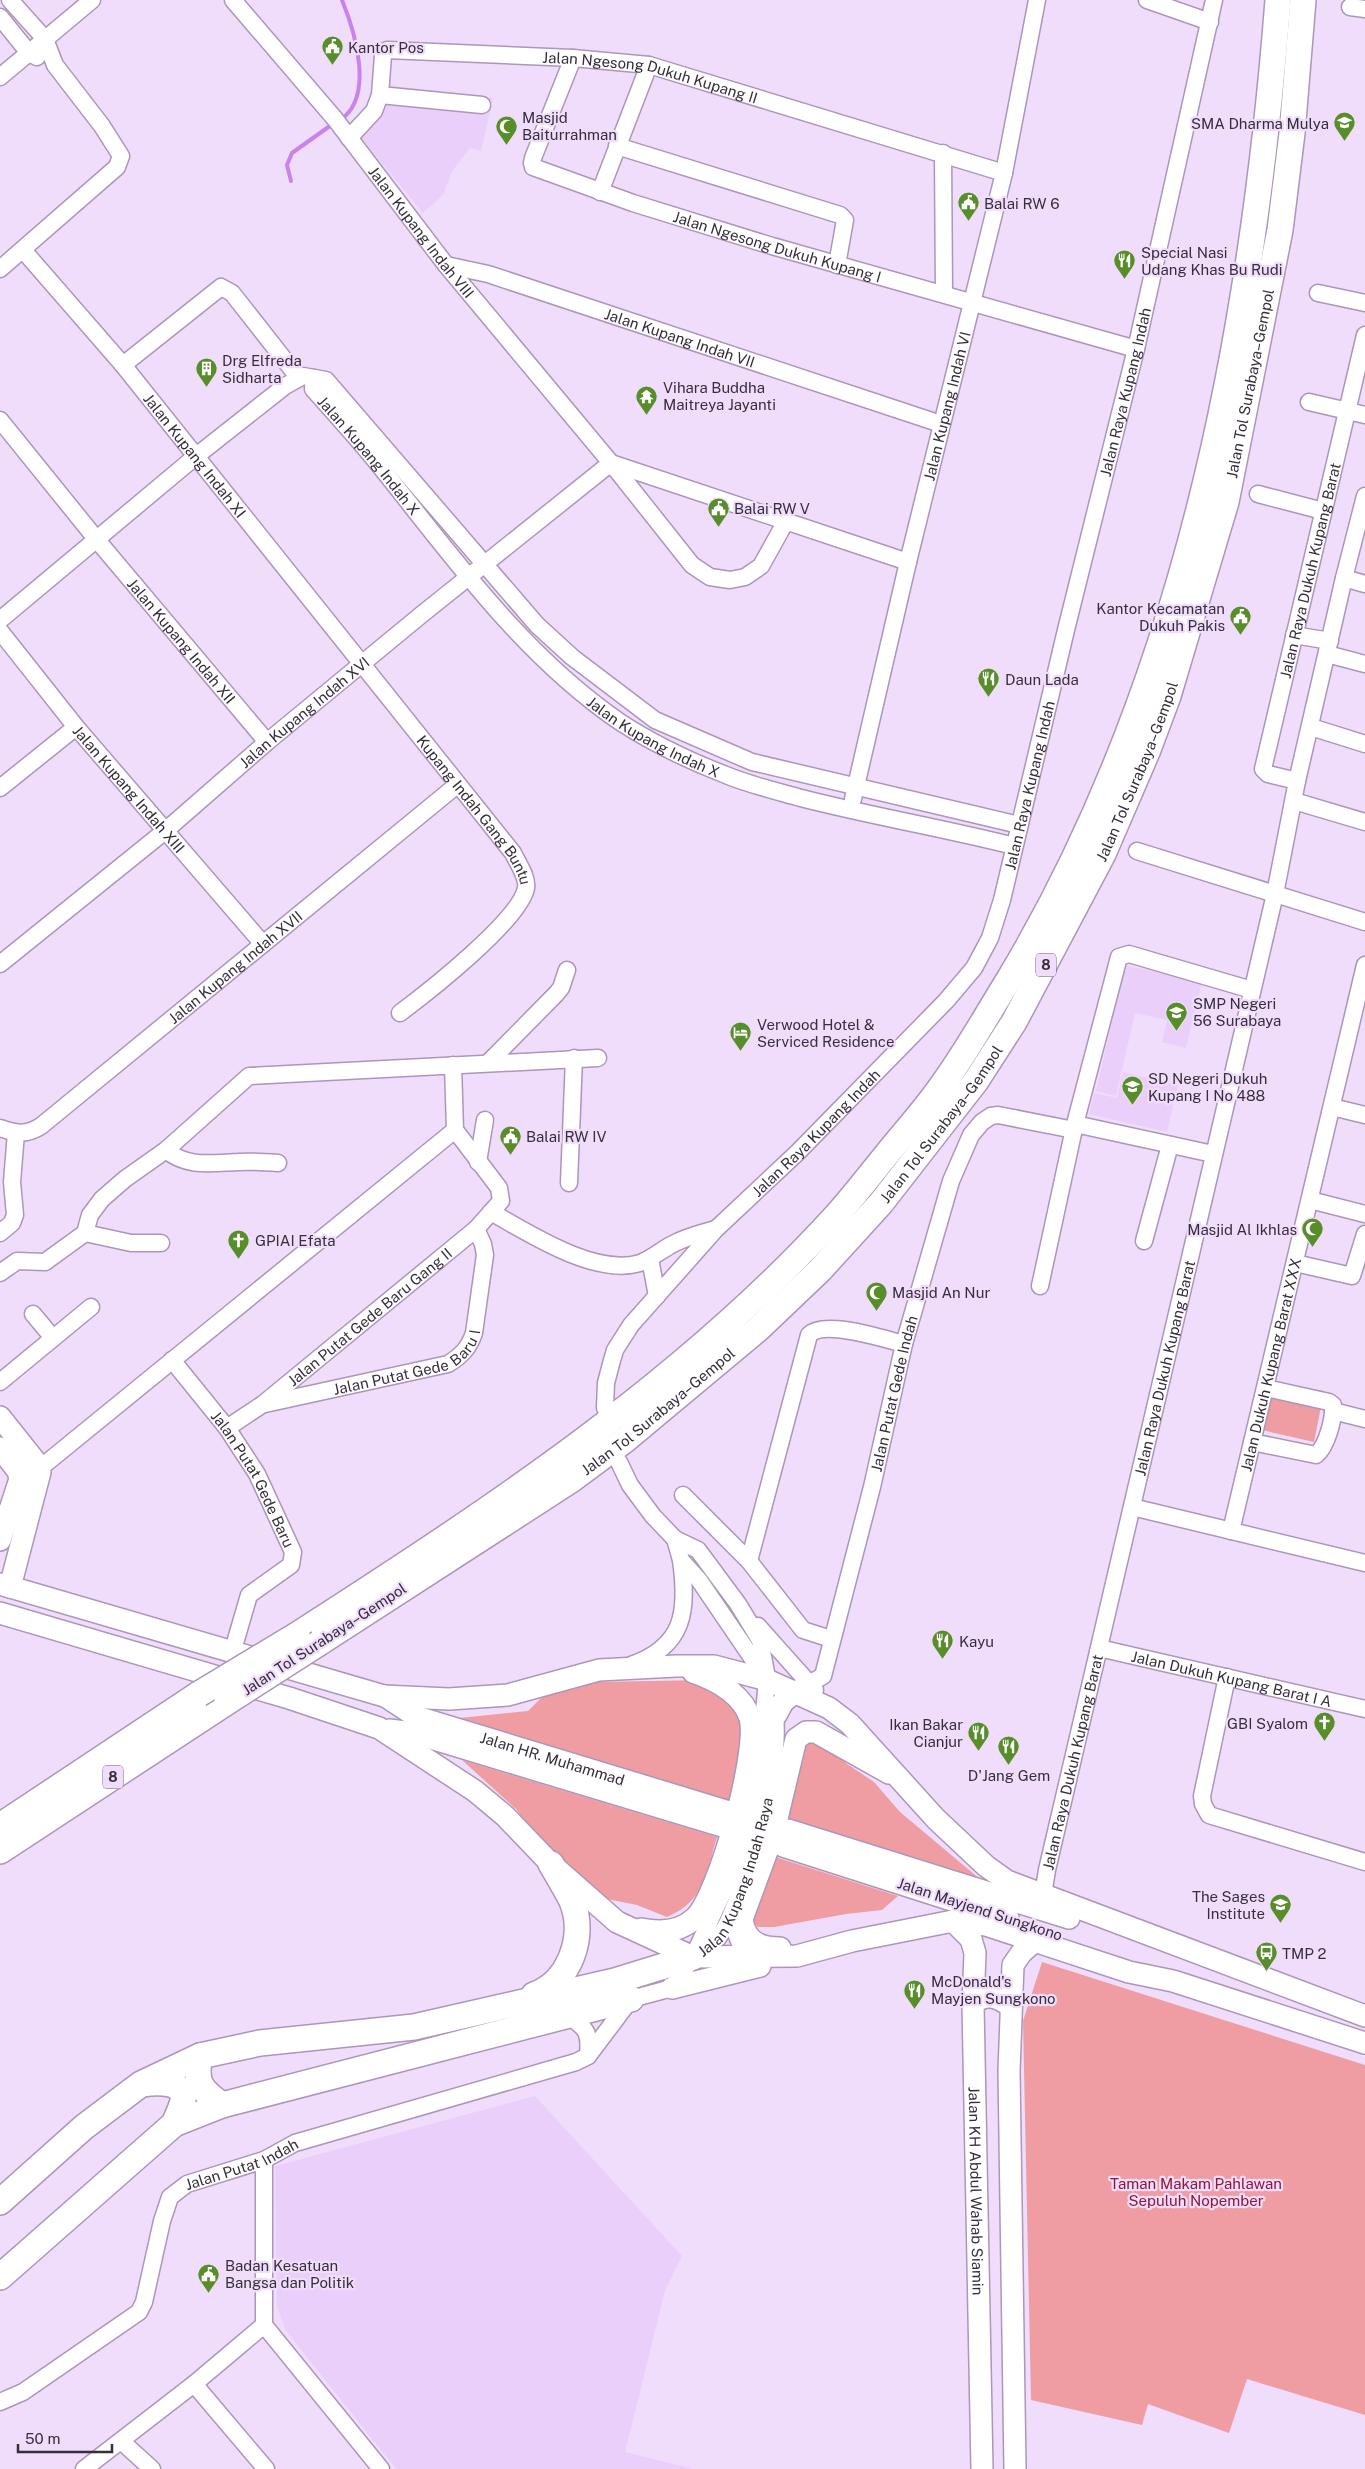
<svg xmlns="http://www.w3.org/2000/svg" width="1365" height="2469" viewBox="0 0 1365 2469" font-family="'Public Sans',sans-serif">
<rect width="100%" height="100%" fill="#f0ddfb"/>
<g fill="#ebcffb">
<polygon points="378,84 493,98 481,151 470,148 452,171 443,195 423,213 349,123 371,106"/>
<polygon points="1125,965 1202,982 1186,1048 1162,1042 1167,1020 1135,1013 1116,1096 1096,1091"/>
<polygon points="1123,1072 1178,1085 1167,1132 1089,1114 1094,1093 1117,1098"/>
<polygon points="535,2096 682,2256 665,2291 625,2452 693,2469 396,2469 286,2331 277,2307 275,2166"/>
</g>
<g fill="#ef9ca3">
<polygon points="1263,1380 1324,1391 1314,1442 1253,1428"/>
<polygon points="706,1680 720,1686 745,1726 729,1804 450,1719 528,1711 540,1699 562,1688 594,1682"/>
<polygon points="818,1735 847,1764 874,1782 900,1812 981,1880 780,1819 798,1739"/>
<path d="M462,1760L717,1837C706,1872 705,1901 667,1917L637,1905L607,1899L533,1832L516,1809Z"/>
<polygon points="769,1855 898,1896 882,1910 846,1914 774,1927 758,1927 749,1918"/>
<polygon points="1042,1962 1365,2065 1365,2415 1247,2379 1229,2433 1148,2404 1142,2425 1031,2400 1023,2021"/>
</g>
<g fill="none" stroke-linecap="round" stroke-linejoin="round">
<g stroke="#ca83ed" stroke-width="4">
<path d="M340,120C375,97 355,32 342,0"/>
<polyline points="291,181 287,165 292,153 334,123"/>
</g>
<defs>
<g id="minor">
<path id="s1" d="M233,0L335,119L446,265L611,463L692,565L710,577L730,580L745,577L761,566L786,521"/>
<polyline points="1147,0 1210,22"/>
<polyline points="1350,7 1365,9"/>
<polyline points="0,17 29,53 37,57"/>
<path id="s2" d="M573,58L533,158L532,163L533,167L633,203L772,246L1136,349"/>
<polyline points="0,77 92,0"/>
<polyline points="380,95 482,105"/>
<path id="s3" d="M349,138L374,111L380,95L383,55L387,50L573,58L649,65L1004,173"/>
<polyline points="617,146 840,215 845,220 837,265"/>
<polyline points="943,153 944,294"/>
<polyline points="600,192 649,65"/>
<path id="s4" d="M23,250L123,365L513,853C517,862 528,877 526,888C520,920 428,992 400,1013"/>
<path id="s5" d="M446,265L488,274L941,424"/>
<polyline points="0,269 117,167 121,156 102,126 55,65 45,39 10,0"/>
<polyline points="1318,293 1365,303"/>
<polyline points="123,365 221,287 232,293 298,377"/>
<path id="s6" d="M314,378L313,389C335,414 358,439 379,465C452,556 522,655 620,722C652,743 690,761 726,775C750,785 776,791 801,798C871,816 943,828 1014,846"/>
<polyline points="1309,402 1365,415"/>
<path id="s7" d="M0,420L97,540L267,742"/>
<polyline points="611,463 908,562"/>
<polyline points="1258,494 1323,511"/>
<polyline points="1344,578 1365,584"/>
<polyline points="0,620 195,457 285,386 303,376 326,380 537,625 572,657 655,720 752,762 1019,825"/>
<path id="s8" d="M0,631L76,727L263,944"/>
<polyline points="1294,635 1330,641"/>
<polyline points="1327,654 1365,664"/>
<polyline points="1311,727 1365,744"/>
<path id="s9" d="M1297,781L1268,774L1263,769L1365,335"/>
<polyline points="0,788 76,727"/>
<path id="s10" d="M853,799L908,562L1004,173L1037,0"/>
<polyline points="1294,801 1365,822"/>
<polyline points="1137,851 1365,922"/>
<path id="s11" d="M0,964L165,831L267,742L421,615L611,463"/>
<polyline points="489,1062 556,994 561,988 567,970"/>
<polyline points="1332,1107 1365,1115"/>
<polyline points="1075,1124 1119,957 1129,954 1252,990"/>
<path id="s12" d="M0,1128C16,1134 27,1135 41,1126L457,785"/>
<path d="M166,1150C187,1168 212,1163 238,1162C251,1161 265,1162 278,1163"/>
<polyline points="478,1162 485,1120"/>
<polyline points="569,1183 574,1058"/>
<polyline points="1310,1200 1365,1214"/>
<path d="M491,1212C528,1233 596,1277 640,1263C652,1259 661,1250 673,1244C686,1237 701,1233 716,1229"/>
<polyline points="0,1233 12,1223 15,1215 12,1182 16,1133"/>
<polyline points="85,1233 131,1243 161,1243"/>
<polyline points="1144,1241 1170,1145"/>
<polyline points="650,1259 657,1296"/>
<polyline points="1295,1263 1352,1276 1365,1234"/>
<polyline points="0,1273 17,1261 45,1262 85,1233 90,1215 102,1199 125,1179 166,1150 249,1076 598,1058"/>
<polyline points="1040,1286 1075,1124 1213,1154"/>
<polyline points="33,1314 53,1338"/>
<path id="s13" d="M172,1360L227,1428L257,1474L293,1552L291,1565L249,1595L233,1650"/>
<polyline points="0,1382 91,1307"/>
<path id="s14" d="M265,1404L448,1364C461,1356 469,1348 474,1333L485,1255L483,1244L476,1229"/>
<path id="s15" d="M605,1408L606,1383L611,1364L615,1350L631,1325L716,1229L797,1153L946,1001L974,968L990,938L1002,900L1066,630L1136,349L1214,0"/>
<polyline points="1333,1411 1365,1419"/>
<path id="s16" d="M227,1428L263,1404L476,1229L501,1201L499,1188L455,1130"/>
<path d="M1252,1442L1316,1455C1327,1446 1334,1419 1333,1405L1329,1402L1266,1388"/>
<polyline points="619,1462 630,1485 653,1516 675,1539 698,1550 738,1604 760,1640 767,1678"/>
<polyline points="39,1469 455,1130 453,1065"/>
<polyline points="683,1495 749,1561 803,1630 831,1639"/>
<polyline points="1132,1507 1365,1563"/>
<path id="s17" d="M1231,1531L1365,965"/>
<path d="M749,1561L809,1335C824,1319 884,1339 904,1344"/>
<polyline points="758,1626 815,1690"/>
<path id="s18" d="M1099,1648L1365,1709"/>
<path d="M631,1665C685,1646 688,1611 681,1560"/>
<polyline points="1227,1677 1202,1796 1203,1804 1209,1815 1365,1862"/>
<path id="s19" d="M796,1691L823,1676L872,1487L904,1344L951,1181L971,1135L982,1122L991,1116L998,1115L1074,1130"/>
<path id="s20" d="M1043,1895L1047,1870L1275,894L1297,781L1344,578L1365,496"/>
<polyline points="731,1920 740,1944 750,1958"/>
<path id="s21" d="M695,1956L718,1938L726,1926C749,1877 786,1756 773,1705"/>
<path d="M569,2016C587,2029 590,2032 588,2056"/>
<polyline points="264,2325 381,2469"/>
<polyline points="194,2384 266,2469"/>
<path id="s22" d="M0,2402L23,2392L139,2312L144,2302L162,2221L170,2197L187,2184L264,2160L295,2143L576,2062L588,2056L631,1999L672,1988L693,1957L726,1886L747,1827L759,1766L767,1680L699,1580L681,1560L675,1539"/>
<polyline points="121,2441 152,2469"/>
<polyline points="84,2469 194,2384 264,2325 264,2160"/>
</g>
<g id="major">
<polyline points="0,1417 35,1461 40,1472 10,1587"/>
<polyline points="0,1448 18,1471 20,1479 0,1540"/>
<polyline points="0,1584 384,1696 449,1699 508,1695 599,1670 676,1666 714,1666 767,1680 829,1708 850,1724 936,1819 986,1866 1007,1881 1365,2016"/>
<polyline points="0,1613 289,1698 379,1728 475,1791 505,1816 551,1864 617,1922 693,1957 797,1956 852,1941 953,1921 986,1925 1129,1972 1173,1981 1365,2043"/>
<path id="s23" d="M385,1696L417,1717L726,1811"/>
<polyline points="776,1715 783,1702 796,1691"/>
<polyline points="389,1730 414,1733 722,1826"/>
<polyline points="788,1830 1069,1918"/>
<polyline points="783,1846 1008,1918"/>
<path id="s24" d="M953,1921L971,1939L975,1953L973,2004L982,2469"/>
<path d="M641,1929C660,1933 680,1932 695,1918C719,1895 759,1751 750,1718C742,1693 716,1680 693,1672"/>
<path d="M780,1948C759,1948 745,1941 742,1919L773,1835L796,1739L806,1732H816L889,1773"/>
<polyline points="672,1988 760,1966"/>
<path d="M973,2004C986,1992 998,1997 1011,2007"/>
<polyline points="1015,2469 1009,2071 1013,1965 1022,1952 1035,1941"/>
</g>
<g id="highway">
<path d="M297,1635C488,1512 682,1385 836,1216C854,1196 870,1175 887,1154C904,1133 922,1113 938,1091C964,1056 985,1018 1008,981C1185,687 1252,338 1278,0"/>
<path id="s25" d="M319,1643L571,1480L625,1440L758,1329L820,1270L881,1203L976,1081L1014,1022L1103,854L1147,752L1168,696L1226,502L1280,230L1292,133L1303,0"/>
<polyline points="0,1826 199,1694"/>
<polyline points="0,1851 227,1702"/>
<path d="M534,1995C570,1982 586,1936 572,1901C566,1889 558,1876 551,1864"/>
<path d="M200,2056C194,2083 201,2090 222,2105"/>
<path d="M143,2084C156,2082 186,2080 183,2101C181,2109 177,2117 174,2124"/>
<polyline points="0,2202 84,2127 141,2084 200,2056 260,2043 414,2027 615,1981 693,1957"/>
<polyline points="0,2277 174,2124 222,2105 631,1999"/>
</g>
</defs>
<use href="#minor" stroke="#ac96b9" stroke-width="19"/>
<use href="#major" stroke="#ac96b9" stroke-width="24"/>
<use href="#highway" stroke="#ac96b9" stroke-width="28"/>
<use href="#minor" stroke="#fff" stroke-width="16"/>
<use href="#major" stroke="#fff" stroke-width="21"/>
<use href="#highway" stroke="#fff" stroke-width="25"/>
<defs>
<g id="highway-bridge">
<polyline points="199,1694 297,1635"/>
<polyline points="227,1702 319,1643"/>
</g>
</defs>
<use href="#highway-bridge" stroke="#ac96b9" stroke-width="28" stroke-linecap="butt"/>
<use href="#highway-bridge" stroke="#fff" stroke-width="25"/>
</g>
<defs>
<symbol id="civic-pin" viewBox="-11 -11 22 30"><path d="M0 17L-7.5 6A9.5 9.5 0 1 1 7.5 6Z" fill="#588e29" stroke="#f0ddfb"/><path d="M-.6-6.5H3V-4.5H.6V-3L4-1V1h2V6H-6V1h2V-1L-.6-3ZM-1.2 2.5V6h2.4V2.5Z" fill="#fff"/></symbol>
<symbol id="school-pin" viewBox="-11 -11 22 30"><path d="M0 17L-7.5 6A9.5 9.5 0 1 1 7.5 6Z" fill="#588e29" stroke="#f0ddfb"/><path d="M0-5L7-2L0 1L-7-2ZM-4 1L0 2.5L4 1V4Q0 6-4 4Z" fill="#fff"/></symbol>
<symbol id="mosque-pin" viewBox="-11 -11 22 30"><path d="M0 17L-7.5 6A9.5 9.5 0 1 1 7.5 6Z" fill="#588e29" stroke="#f0ddfb"/><path d="M3.5-4.9A6 6 0 1 0 3.5 4.9A5 5 0 1 1 3.5-4.9Z" fill="#fff"/></symbol>
<symbol id="restaurant-pin" viewBox="-11 -11 22 30"><path d="M0 17L-7.5 6A9.5 9.5 0 1 1 7.5 6Z" fill="#588e29" stroke="#f0ddfb"/><path d="M-5-6h1v4h1v-4h1v4h1v-4h1v5L-1.5 .5V6h-2V.5L-5-1ZM5-6V6H3V1.5H1.5Q1.5-4 5-6Z" fill="#fff"/></symbol>
<symbol id="building-pin" viewBox="-11 -11 22 30"><path d="M0 17L-7.5 6A9.5 9.5 0 1 1 7.5 6Z" fill="#588e29" stroke="#f0ddfb"/><path d="M-4-6H4V6H1V3H-1V6H-4ZM-2.5-4.3h1.7v1.8h-1.7ZM.8-4.3h1.7v1.8H.8ZM-2.5-1h1.7V.8h-1.7ZM.8-1h1.7V.8H.8Z" fill="#fff"/></symbol>
<symbol id="temple-pin" viewBox="-11 -11 22 30"><path d="M0 17L-7.5 6A9.5 9.5 0 1 1 7.5 6Z" fill="#588e29" stroke="#f0ddfb"/><path d="M0-6L5-2H3V0L6.5 2.5H4V6H1.5V3h-3V6H-4V2.5H-6.5L-3 0V-2H-5Z" fill="#fff"/></symbol>
<symbol id="hotel-pin" viewBox="-11 -11 22 30"><path d="M0 17L-7.5 6A9.5 9.5 0 1 1 7.5 6Z" fill="#588e29" stroke="#f0ddfb"/><path d="M-6-4.5h1.5V1H6V5H4.5V3h-9V5H-6ZM-4 0a1.8 1.8 0 1 1 3.6 0ZM.5 0V-2.5h3Q6-2.5 6 0Z" fill="#fff"/></symbol>
<symbol id="church-pin" viewBox="-11 -11 22 30"><path d="M0 17L-7.5 6A9.5 9.5 0 1 1 7.5 6Z" fill="#588e29" stroke="#f0ddfb"/><path d="M-1.2-6h2.4v3.5h3.3v2.4h-3.3V6h-2.4V-.1h-3.3v-2.4h3.3Z" fill="#fff"/></symbol>
<symbol id="university-pin" viewBox="-11 -11 22 30"><path d="M0 17L-7.5 6A9.5 9.5 0 1 1 7.5 6Z" fill="#588e29" stroke="#f0ddfb"/><path d="M0-5L7-2L0 1L-7-2ZM-4 1L0 2.5L4 1V4Q0 6-4 4Z" fill="#fff"/></symbol>
<symbol id="bus-pin" viewBox="-11 -11 22 30"><path d="M0 17L-7.5 6A9.5 9.5 0 1 1 7.5 6Z" fill="#588e29" stroke="#f0ddfb"/><path d="M-5-6H5V4H4V6H2V4H-2V6H-4V4H-5ZM-3.5-4V0h7V-4ZM-3.5 1.2v1.5H-2V1.2ZM2 1.2v1.5H3.5V1.2Z" fill="#fff"/></symbol>
</defs>
<g fill-rule="evenodd">
<use href="#civic-pin" x="320" y="34" width="25" height="34"/>
<use href="#school-pin" x="1332" y="110" width="25" height="34"/>
<use href="#mosque-pin" x="494" y="114" width="25" height="34"/>
<use href="#civic-pin" x="956" y="190" width="25" height="34"/>
<use href="#restaurant-pin" x="1112" y="248" width="25" height="34"/>
<use href="#building-pin" x="194" y="356" width="25" height="34"/>
<use href="#temple-pin" x="634" y="384" width="25" height="34"/>
<use href="#civic-pin" x="706" y="496" width="25" height="34"/>
<use href="#civic-pin" x="1228" y="604" width="25" height="34"/>
<use href="#restaurant-pin" x="976" y="666" width="25" height="34"/>
<use href="#school-pin" x="1164" y="1000" width="25" height="34"/>
<use href="#hotel-pin" x="728" y="1020" width="25" height="34"/>
<use href="#school-pin" x="1120" y="1074" width="25" height="34"/>
<use href="#civic-pin" x="498" y="1124" width="25" height="34"/>
<use href="#mosque-pin" x="1300" y="1216" width="25" height="34"/>
<use href="#church-pin" x="226" y="1228" width="25" height="34"/>
<use href="#mosque-pin" x="864" y="1280" width="25" height="34"/>
<use href="#restaurant-pin" x="930" y="1628" width="25" height="34"/>
<use href="#church-pin" x="1312" y="1710" width="25" height="34"/>
<use href="#restaurant-pin" x="966" y="1720" width="25" height="34"/>
<use href="#restaurant-pin" x="996" y="1734" width="25" height="34"/>
<use href="#university-pin" x="1268" y="1892" width="25" height="34"/>
<use href="#bus-pin" x="1254" y="1940" width="25" height="34"/>
<use href="#restaurant-pin" x="902" y="1978" width="25" height="34"/>
<use href="#civic-pin" x="196" y="2262" width="25" height="34"/>
</g>
<g text-anchor="middle" dominant-baseline="central" stroke-width="4.5" stroke-linejoin="round" paint-order="stroke">
<g fill="#f0ddfb" stroke="#6e6275" stroke-width="1">
<rect x="1036" y="953.5" width="20" height="23" rx="4"/>
<rect x="103" y="1765.5" width="20" height="23" rx="4"/>
</g>
<g font-size="14" font-weight="bold" fill="#372e3c">
<text x="1046" y="965">8</text>
<text x="113" y="1777">8</text>
</g>
<g font-size="15" fill="#372e3c" stroke="#f0ddfb" text-anchor="start">
<text x="348" y="47">Kantor Pos</text>
<text x="522" y="117">Masjid<tspan x="522" dy="17">Baiturrahman</tspan></text>
<text x="1329" y="123" text-anchor="end">SMA Dharma Mulya</text>
<text x="984" y="203">Balai RW 6</text>
<text x="1141" y="252">Special Nasi<tspan x="1141" dy="17">Udang Khas Bu Rudi</tspan></text>
<text x="222" y="360">Drg Elfreda<tspan x="222" dy="17">Sidharta</tspan></text>
<text x="663" y="387">Vihara Buddha<tspan x="663" dy="17">Maitreya Jayanti</tspan></text>
<text x="734" y="508">Balai RW V</text>
<text x="1225" y="608" text-anchor="end">Kantor Kecamatan<tspan x="1225" dy="17">Dukuh Pakis</tspan></text>
<text x="1005" y="679">Daun Lada</text>
<text x="1193" y="1003">SMP Negeri<tspan x="1193" dy="17">56 Surabaya</tspan></text>
<text x="757" y="1024">Verwood Hotel &amp;<tspan x="757" dy="17">Serviced Residence</tspan></text>
<text x="1148" y="1078">SD Negeri Dukuh<tspan x="1148" dy="17">Kupang I No 488</tspan></text>
<text x="526" y="1136">Balai RW IV</text>
<text x="1297" y="1229" text-anchor="end">Masjid Al Ikhlas</text>
<text x="255" y="1240">GPIAI Efata</text>
<text x="892" y="1292">Masjid An Nur</text>
<text x="959" y="1641">Kayu</text>
<text x="1308" y="1723" text-anchor="end">GBI Syalom</text>
<text x="963" y="1724" text-anchor="end">Ikan Bakar<tspan x="963" dy="17">Cianjur</tspan></text>
<text x="1009" y="1775" text-anchor="middle">D'Jang Gem</text>
<text x="1265" y="1896" text-anchor="end">The Sages<tspan x="1265" dy="17">Institute</tspan></text>
<text x="1282" y="1953">TMP 2</text>
<text x="931" y="1981">McDonald's<tspan x="931" dy="17">Mayjen Sungkono</tspan></text>
<text x="225" y="2265">Badan Kesatuan<tspan x="225" dy="17">Bangsa dan Politik</tspan></text>
</g>
<g font-size="15" fill="#372e3c" stroke="#f0ddfb">
<text stroke="none"><textPath href="#s3" startOffset="366">Jalan Ngesong Dukuh Kupang II</textPath></text>
<text stroke="none"><textPath href="#s1" startOffset="299">Jalan Kupang Indah VIII</textPath></text>
<text stroke="none"><textPath href="#s2" startOffset="374">Jalan Ngesong Dukuh Kupang I</textPath></text>
<text stroke="none"><textPath href="#s5" startOffset="245">Jalan Kupang Indah VII</textPath></text>
<text stroke="none"><textPath href="#s25" startOffset="1626">Jalan Tol Surabaya–Gempol</textPath></text>
<text stroke="none"><textPath href="#s15" startOffset="1181">Jalan Raya Kupang Indah</textPath></text>
<text stroke="none"><textPath href="#s10" startOffset="404">Jalan Kupang Indah VI</textPath></text>
<text stroke="none"><textPath href="#s6" startOffset="98">Jalan Kupang Indah X</textPath></text>
<text stroke="none"><textPath href="#s4" startOffset="268">Jalan Kupang Indah XI</textPath></text>
<text stroke="none"><textPath href="#s9" startOffset="241">Jalan Raya Dukuh Kupang Barat</textPath></text>
<text stroke="none"><textPath href="#s7" startOffset="286">Jalan Kupang Indah XII</textPath></text>
<text stroke="none"><textPath href="#s11" startOffset="395">Jalan Kupang Indah XVI</textPath></text>
<text stroke="none"><textPath href="#s6" startOffset="502">Jalan Kupang Indah X</textPath></text>
<text stroke="none"><textPath href="#s25" startOffset="1221">Jalan Tol Surabaya–Gempol</textPath></text>
<text stroke="none"><textPath href="#s15" startOffset="776">Jalan Raya Kupang Indah</textPath></text>
<text stroke="none"><textPath href="#s8" startOffset="204">Jalan Kupang Indah XIII</textPath></text>
<text stroke="none"><textPath href="#s4" startOffset="720">Kupang Indah Gang Buntu</textPath></text>
<text stroke="none"><textPath href="#s12" startOffset="294">Jalan Kupang Indah XVII</textPath></text>
<text stroke="none"><textPath href="#s25" startOffset="816">Jalan Tol Surabaya–Gempol</textPath></text>
<text stroke="none"><textPath href="#s15" startOffset="356">Jalan Raya Kupang Indah</textPath></text>
<text stroke="none"><textPath href="#s16" startOffset="181">Jalan Putat Gede Baru Gang II</textPath></text>
<text stroke="none"><textPath href="#s14" startOffset="151">Jalan Putat Gede Baru I</textPath></text>
<text stroke="none"><textPath href="#s17" startOffset="171">Jalan Dukuh Kupang Barat XXX</textPath></text>
<text stroke="none"><textPath href="#s20" startOffset="541">Jalan Raya Dukuh Kupang Barat</textPath></text>
<text stroke="none"><textPath href="#s19" startOffset="322">Jalan Putat Gede Indah</textPath></text>
<text stroke="none"><textPath href="#s25" startOffset="411">Jalan Tol Surabaya–Gempol</textPath></text>
<text stroke="none"><textPath href="#s13" startOffset="145">Jalan Putat Gede Baru</textPath></text>
<text transform="translate(324 1639) rotate(-33)">Jalan Tol Surabaya–Gempol</text>
<text stroke="none"><textPath href="#s18" startOffset="136">Jalan Dukuh Kupang Barat I A</textPath></text>
<text stroke="none"><textPath href="#s23" startOffset="180">Jalan HR. Muhammad</textPath></text>
<text stroke="none"><textPath href="#s20" startOffset="136">Jalan Raya Dukuh Kupang Barat</textPath></text>
<text stroke="none"><textPath href="#s21" startOffset="92">Jalan Kupang Indah Raya</textPath></text>
<text transform="translate(980 1909) rotate(18)">Jalan Mayjend Sungkono</text>
<text stroke="none"><textPath href="#s22" startOffset="365">Jalan Putat Indah</textPath></text>
<text stroke="none"><textPath href="#s24" startOffset="278">Jalan KH Abdul Wahab Siamin</textPath></text>
</g>
<g font-size="15" fill="#911635" stroke="#f0ddfb">
<text x="1196" y="2183">Taman Makam Pahlawan<tspan x="1196" dy="17">Sepuluh Nopember</tspan></text>
</g>
</g>
<path d="M18 2444v8h94v-8" fill="none" stroke="#372e3c" stroke-width="2.5"/>
<text x="25" y="2444" font-size="15" fill="#372e3c" stroke="#f0ddfb" stroke-width="4" paint-order="stroke">50 m</text>
</svg>
